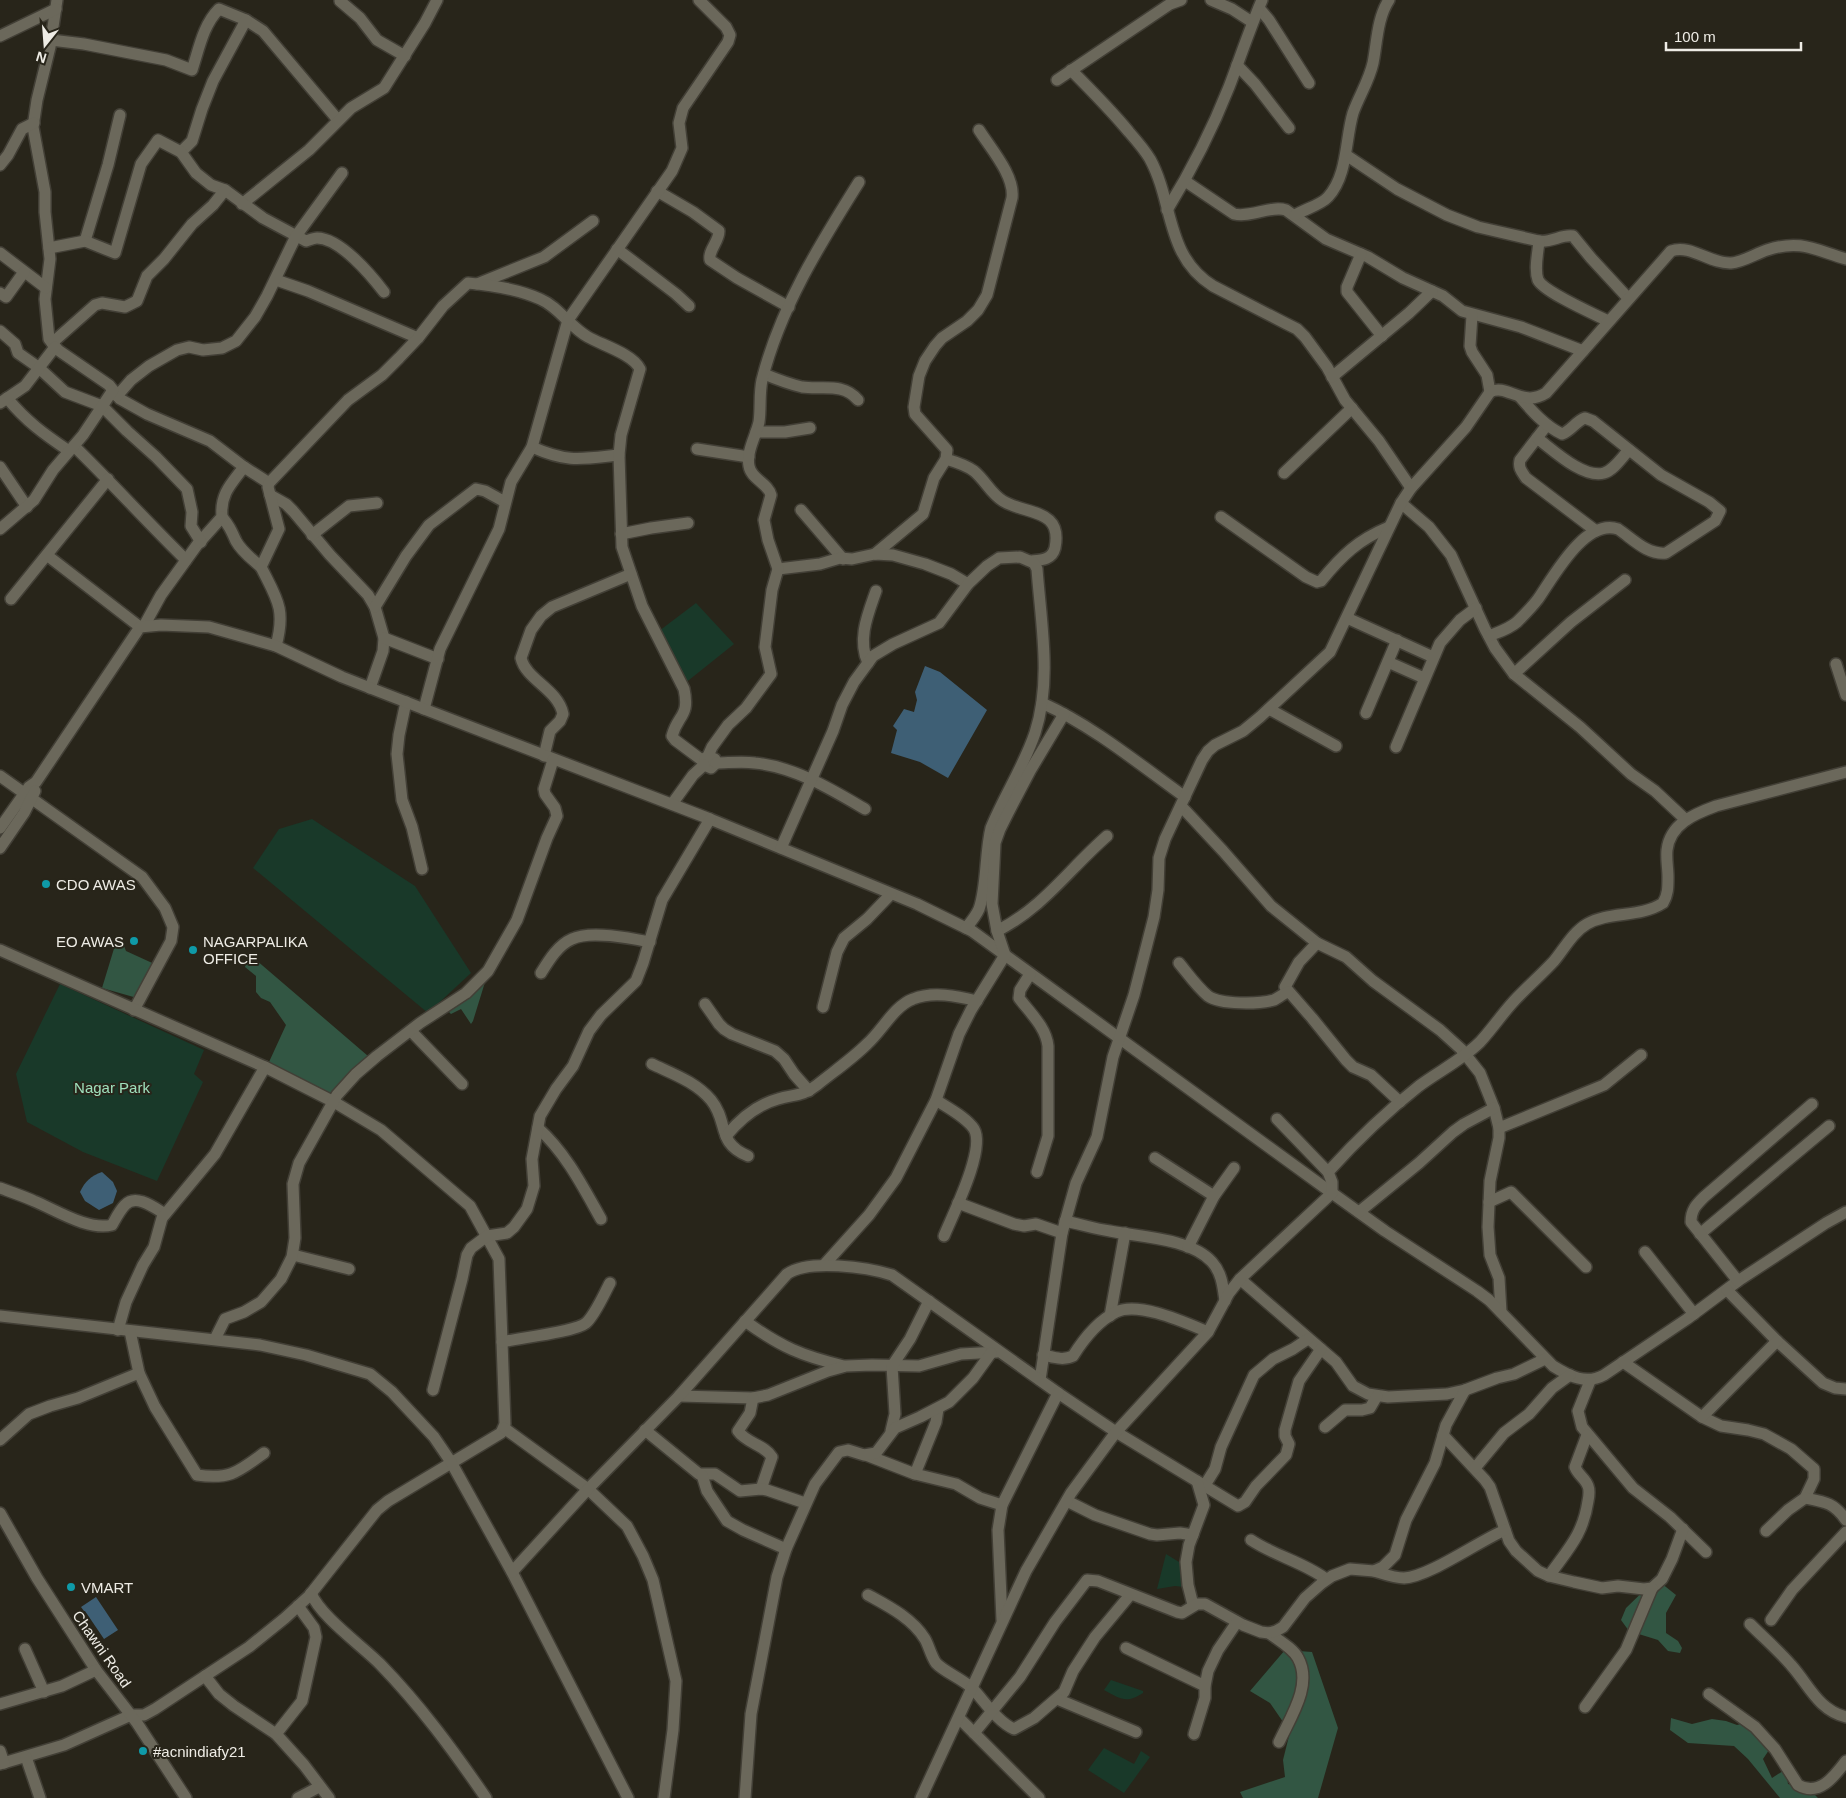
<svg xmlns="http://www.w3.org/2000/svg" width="1846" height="1798" viewBox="0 0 1846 1798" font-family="Helvetica,sans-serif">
<rect width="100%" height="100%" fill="#28251a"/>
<g fill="#193929">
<polygon points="696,603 734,644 684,684 659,631"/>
<polygon points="312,819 415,886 471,973 428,1013 253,868 279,829"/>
<polygon points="60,984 204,1050 194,1074 203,1082 157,1181 83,1152 27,1122 16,1074"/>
<polygon points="1166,1554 1184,1565 1184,1587 1175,1586 1157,1589"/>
<path d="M1111,1680L1143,1691V1693C1126,1704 1121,1699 1104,1690Z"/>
<polygon points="1104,1748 1134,1764 1141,1751 1150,1757 1124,1793 1088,1770"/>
</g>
<g fill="#325643">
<polygon points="122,941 126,951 161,967 144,1000 102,988 116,942"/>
<polygon points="248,953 368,1056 334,1095 269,1062 286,1025 270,1002 261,998 256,992 256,976 245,967"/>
<polygon points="490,966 473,1021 471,1024 461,1009 451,1014 442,1005"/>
<polygon points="1656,1579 1676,1595 1666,1613 1666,1633 1678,1641 1682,1648 1680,1653 1668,1651 1658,1640 1629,1631 1621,1620 1626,1608"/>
<polygon points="1285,1650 1312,1652 1338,1728 1318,1798 1243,1798 1240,1792 1285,1777 1283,1760 1290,1732 1270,1703 1250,1691"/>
<polygon points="1671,1718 1692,1724 1712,1719 1726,1721 1737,1725 1748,1722 1773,1744 1763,1759 1772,1778 1786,1769 1788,1784 1809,1789 1818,1798 1780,1798 1748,1759 1734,1746 1688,1743 1670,1730"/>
</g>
<g fill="#3e5f75">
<polygon points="925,666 940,672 987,710 948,778 920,762 891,753 897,730 893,726 904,709 914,712 917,700 915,692"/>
<path d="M102,1172L113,1182L117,1191L113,1203L99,1210L85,1201L80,1192C85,1181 91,1176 102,1172Z"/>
<polygon points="96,1597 118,1630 104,1639 85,1611 84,1611 81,1607"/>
</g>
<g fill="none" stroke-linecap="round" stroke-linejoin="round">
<defs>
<g id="minor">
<path d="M57,0L50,47L37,100L33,127L45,192V212L50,259L45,299L49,339L58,350L109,385L120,399L147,414L210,441L244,467C231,484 220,494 222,517L197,545L161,595L144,626"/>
<polyline points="1211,0 1232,9 1252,22"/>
<polyline points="340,1 360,18 377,40 405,56"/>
<polyline points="1259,8 1269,20 1309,83"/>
<polyline points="0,36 56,9"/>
<path d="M51,40L84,44L166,60L192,70C199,49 203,25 219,9L246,20L263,31L338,120"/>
<polyline points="1237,65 1255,84 1289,128"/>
<path d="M1071,70C1091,90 1111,110 1129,132C1136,140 1144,149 1150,159C1174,203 1165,256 1213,286L1285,323L1297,329L1305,337L1327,367L1345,400L1379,441L1411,488"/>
<polyline points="1057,80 1170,4 1181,0"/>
<polyline points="181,152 192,141 202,109 213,81 246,20"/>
<path d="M1346,155L1397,189L1447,215L1478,227L1539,241C1551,243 1562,234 1573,236L1591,258L1628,298"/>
<polyline points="0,165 8,155 22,129 34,123"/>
<path d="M1185,181L1234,214C1251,218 1271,205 1286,210L1326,239L1368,257L1403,278L1443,296L1462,311L1521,327L1583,351"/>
<path d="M657,191L693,212L719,231C719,242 708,250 710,260L737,278L789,307"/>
<polyline points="242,204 309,150 351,108 384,88 425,23 437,0"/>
<path d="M1167,210C1191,171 1212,130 1229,87C1240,58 1250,28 1262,0"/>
<path d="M1295,215C1305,209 1321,205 1328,197C1348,175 1345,140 1353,113C1359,96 1369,81 1373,63C1377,43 1377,18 1389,0"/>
<polyline points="85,241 108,165 120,115"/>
<path d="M1539,241C1538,253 1534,269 1538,280C1544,292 1594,314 1608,321"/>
<path d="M49,248L85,241L115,253L141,164L158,140L181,152L196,173L211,185L225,190L263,218L306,241C309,240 314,238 317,238C340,238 371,275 384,292"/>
<polyline points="617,249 676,294 689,306"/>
<polyline points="0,253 46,288"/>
<polyline points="1361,254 1347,287 1347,292 1382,336"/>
<polyline points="276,280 308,291 418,338"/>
<polyline points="477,284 544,257 593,221"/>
<polyline points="0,293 6,297 24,272"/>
<polyline points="1472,315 1470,346 1472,352 1487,375 1490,392"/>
<polyline points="0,331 15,344 18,353 38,367 65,392 102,406 127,431 156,457 187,489 192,512 191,526 201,542"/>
<polyline points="52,343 95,305 102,303 125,307 137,301 147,276 164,259 192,224 213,205 225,190"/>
<path d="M764,374C776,379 789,384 802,387C822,390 843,382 858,400"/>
<polyline points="1332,377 1409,313 1432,291"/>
<polyline points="117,396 131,380 149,366 177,350 189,347 203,350 222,348 236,341 255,317 267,296 296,236 342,173"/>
<path d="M7,398C27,422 44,434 69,451"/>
<polyline points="0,403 25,386 55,347"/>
<path d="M1547,425L1520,460C1518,468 1522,472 1526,478L1596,531"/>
<polyline points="756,432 785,432 810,428"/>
<path d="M1537,438C1552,449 1583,479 1604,473C1614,470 1622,457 1629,450"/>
<path d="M74,446C112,483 148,523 186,560"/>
<path d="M532,447C568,463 581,459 619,455"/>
<polyline points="697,449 749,457"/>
<path d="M946,459C956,462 966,465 974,471C985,480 991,494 1003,501C1026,515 1063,508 1055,548C1052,560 1041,560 1031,561"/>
<polyline points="0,467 27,507"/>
<polyline points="244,467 269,483"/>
<polyline points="1284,473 1352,408"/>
<polyline points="270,495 286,504 293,511 330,555 368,595 375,607 384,638 383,651 370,688"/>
<polyline points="1401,503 1429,527 1451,555 1485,629 1495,648 1514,674 1580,727 1631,774 1655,791 1686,820"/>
<polyline points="801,510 843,559"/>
<path d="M222,517C230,527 231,530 236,541C242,552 252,559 261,567"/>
<path d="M1221,517L1306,577L1317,582L1321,581C1342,555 1358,540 1389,527"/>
<polyline points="0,529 34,500 53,470 83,435 113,390"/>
<polyline points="621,534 651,528 688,523"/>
<polyline points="312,535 349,506 377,503"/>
<path d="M875,554L923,514L934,478L946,459L947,450L915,414L914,407L919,376L925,361L935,346L942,338L967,321L978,310L987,295L1012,198C1015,176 991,149 979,130"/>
<polyline points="48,556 140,627"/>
<polyline points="778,569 820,564 840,558 852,559 875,554 893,555 925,564 951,574 968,584"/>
<polyline points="11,599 108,479"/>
<polyline points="375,607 406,556 429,525 476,489 485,491 505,502"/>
<polyline points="1347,618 1433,657"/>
<path d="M1489,636C1499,632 1509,629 1517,622C1524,615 1532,607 1538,599C1554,576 1585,518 1618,529C1633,539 1647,555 1666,553L1715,521L1720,511L1709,502L1661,475L1593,421L1585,418C1576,421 1571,431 1562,434C1545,426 1532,411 1520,397"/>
<polyline points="384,638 438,659"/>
<path d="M276,646C286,609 277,599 261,567L279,529L268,487L269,483L348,400L382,375L399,358L418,338L443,306L468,283C491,285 518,289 540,299C559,307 570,327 588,337C602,345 633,354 640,369L621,435L619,455L622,547L642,606L684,689C690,717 678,714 672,736L675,740L703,761"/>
<polyline points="1388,662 1424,678"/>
<path d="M868,663C857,639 868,614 876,591"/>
<polyline points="1836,664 1846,695"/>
<polyline points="1514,674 1571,622 1625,580"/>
<polyline points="406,702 399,735 397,754 402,800 412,827 422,869"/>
<path d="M1042,703C1093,726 1139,764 1185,797"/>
<polyline points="424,709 440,649 499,529 511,482 532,447 568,320 672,171 682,148 679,123 683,108 728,42 730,35 726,27 699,0"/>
<polyline points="1269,709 1336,746"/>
<polyline points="1366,713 1397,640"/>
<polyline points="1396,747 1440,643 1460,620 1476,608"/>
<path d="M544,756L550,731L560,721L563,714C558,689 526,680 521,658L531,630L541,616L552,607L631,574"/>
<path d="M708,756L715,759L716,763L711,768L704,765L705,758L708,756L712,747L728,725L746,708L771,674L765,647L772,590L778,569L768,540L764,520L771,495C768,483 751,479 749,466C746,452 756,436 759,422C761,408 759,394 762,380C780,308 820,244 859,182"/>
<path d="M716,763C728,763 742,761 755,763C795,767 831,789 865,809"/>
<polyline points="0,776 142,877 165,908 173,927 171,941 134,1010"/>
<polyline points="672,804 693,775 704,765"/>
<polyline points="1181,806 1223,851 1271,906 1317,943 1346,957 1373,981 1440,1030 1461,1049 1480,1073 1494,1108 1499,1128 1499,1138 1490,1181 1488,1227 1490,1255 1499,1278 1501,1312"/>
<path d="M0,828L29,787L36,782L140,627L161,625L209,627L276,646L342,677L424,709L710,819L917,904L972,931L1332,1193L1385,1231L1477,1291L1489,1300L1553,1366C1569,1376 1586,1385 1604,1375L1687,1319L1738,1281L1826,1223L1846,1212"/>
<polyline points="0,848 24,813 35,791"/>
<path d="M781,848L833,731L842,705L854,682L873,656L893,644L939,623L968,584L987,566L999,558L1020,557L1034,563L1037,569C1041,624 1052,680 1035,733C1024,766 1004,796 991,828C985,852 987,887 979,909C976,916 971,922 966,928"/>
<path d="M997,931C1044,907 1068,870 1107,836"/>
<polyline points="1317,943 1299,962 1285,987 1312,1018 1346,1060 1353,1067 1371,1075 1400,1102"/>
<polyline points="0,950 265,1067 334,1102 381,1130 470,1206 499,1259 505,1424 501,1433 388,1501 377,1510 309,1596 285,1618 249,1647 155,1709 144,1715 131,1715 64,1745 0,1764"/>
<path d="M1179,963C1188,974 1197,987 1208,996C1221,1005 1259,1004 1274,1000C1278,998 1283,994 1288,992"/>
<path d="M541,973C549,960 558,945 572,939C590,930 630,938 650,942"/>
<path d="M1030,974L1020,990L1019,998C1030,1013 1046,1027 1048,1046V1136L1037,1172"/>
<polyline points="705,1004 719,1024 724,1029 732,1034 775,1051 784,1059 794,1074 809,1091"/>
<polyline points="823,1007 837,952 844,938 867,919 891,894"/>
<polyline points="411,1031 462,1084"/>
<path d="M652,1064C673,1074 696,1082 711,1100C729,1122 716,1143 748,1156"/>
<path d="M936,1100C948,1108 966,1117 974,1129C986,1149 953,1214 944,1236"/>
<path d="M538,1128C566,1153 583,1187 601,1219"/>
<polyline points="1499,1128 1604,1085 1641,1055"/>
<path d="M726,1136C740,1119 756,1105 778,1099C794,1094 802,1097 817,1085C833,1072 852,1059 867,1044C882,1031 894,1006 913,999C933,991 957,996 977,1001"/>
<polyline points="1155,1158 1214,1196"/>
<path d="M1328,1172C1356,1141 1386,1112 1419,1086C1439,1071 1462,1060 1480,1042C1492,1029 1502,1014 1514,1001C1527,987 1541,975 1554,961C1564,949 1573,932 1587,924C1609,911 1640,918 1663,903C1668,895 1668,887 1668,877C1668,868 1666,859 1667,850C1670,824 1694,814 1716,806L1846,772"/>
<path d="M0,1188C11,1192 23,1196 34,1201C56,1210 88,1231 112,1225C116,1218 120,1210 125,1205C136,1193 155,1208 165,1214"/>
<polyline points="1489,1202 1511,1192 1586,1267"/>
<polyline points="958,1203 1014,1224 1024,1226 1036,1224 1062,1233"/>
<polyline points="1359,1212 1419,1163 1453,1132 1464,1124 1494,1108"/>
<path d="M1065,1221C1080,1224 1095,1229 1110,1231C1139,1237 1191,1238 1212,1262C1222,1273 1223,1287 1225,1301"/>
<polyline points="1700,1234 1829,1126"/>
<polyline points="1188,1247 1214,1196 1234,1168"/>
<polyline points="1645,1252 1694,1314"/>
<polyline points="293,1255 349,1269"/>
<polyline points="824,1265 869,1215 896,1178 936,1100 959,1034 971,1010 1005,955 997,931 992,904 995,843 1000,829 1008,813 1030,771 1064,714"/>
<polyline points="1240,1279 1336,1362 1353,1386 1368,1394 1388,1397 1447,1394 1465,1390 1497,1378 1514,1374 1545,1359"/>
<path d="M1738,1281L1691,1222C1691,1210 1696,1205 1704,1197L1812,1104"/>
<polyline points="1727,1290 1777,1341 1823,1383 1835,1388 1846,1389"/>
<polyline points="0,1316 260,1345 306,1355 370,1374 392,1392 434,1437 451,1462 512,1572 628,1798"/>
<polyline points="1110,1316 1125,1233"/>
<path d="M745,1321C781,1347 802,1356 844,1366"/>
<polyline points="118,1330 126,1302 143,1265 154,1247 162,1218 215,1154 265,1067"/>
<path d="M130,1331L139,1373L155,1407L197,1475C230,1480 238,1472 264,1453"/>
<polyline points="215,1339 225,1319 244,1312 261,1302 281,1279 292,1257 295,1238 293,1184 299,1163 337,1095 356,1074 377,1056 420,1023 466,993 488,971 517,920 547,838 557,816 555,808 545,794 544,789 553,760"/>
<path d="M502,1342C519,1338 575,1332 586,1323C595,1315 604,1294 610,1283"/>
<path d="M1043,1355C1053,1357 1063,1361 1073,1356C1083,1340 1098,1321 1116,1312C1139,1301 1186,1323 1208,1332"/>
<polyline points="1623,1362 1702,1417 1721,1426 1748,1430 1764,1434 1791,1449 1814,1469 1814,1479 1805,1498 1788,1510 1766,1531"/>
<path d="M1040,1380L1062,1233L1076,1183L1097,1137L1113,1057L1134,995L1154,917L1158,890L1159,858L1165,839L1202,760L1208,751L1215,745L1243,731L1260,717L1330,652L1401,503L1411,488L1466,427L1490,392C1507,383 1522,408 1546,393L1671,251C1691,244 1710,264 1731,263C1743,262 1755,254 1767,250C1801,239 1815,250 1846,259"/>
<polyline points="1590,1381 1578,1411 1582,1427 1633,1488 1670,1517 1706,1552"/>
<polyline points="433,1390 462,1279 467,1255 471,1248 487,1236 507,1233 514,1227 527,1209 534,1186 532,1159 540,1116 556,1089 573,1066 589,1031 601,1015 636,981 643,963 662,900 710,819"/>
<polyline points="679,1396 753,1398 768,1395 828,1371 846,1366 872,1365 919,1366 961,1354 997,1352"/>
<path d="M753,1398L750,1413L738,1431C746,1443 765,1445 772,1457L761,1489"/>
<polyline points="1702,1417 1777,1341"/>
<polyline points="1325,1427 1345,1410 1362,1410 1370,1408 1377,1396"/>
<polyline points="504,1428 588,1489 627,1526 643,1556 653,1580 676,1681 673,1730 664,1798"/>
<polyline points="645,1430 699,1474 715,1474 740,1491 761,1489 767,1490 805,1503"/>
<polyline points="891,1431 895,1414 892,1366 910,1339 929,1301"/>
<polyline points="1443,1435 1485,1480 1490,1487 1509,1541 1516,1551 1538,1571 1549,1576 1574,1582 1602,1588 1618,1586 1644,1589 1652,1588 1662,1579 1672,1559 1683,1529"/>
<polyline points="0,1440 29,1414 50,1406 78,1398 139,1373"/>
<polyline points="866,1455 915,1474 956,1484 980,1498 1002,1505"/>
<polyline points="1475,1468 1504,1433 1529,1414 1552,1388 1570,1375"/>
<polyline points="915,1474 936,1422 938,1409"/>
<polyline points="702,1475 707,1491 727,1521 743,1530 786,1549"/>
<polyline points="1205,1485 1215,1469 1221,1447 1254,1375 1273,1359 1293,1349 1308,1339"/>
<path d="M1805,1498C1826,1502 1834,1503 1846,1520"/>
<polyline points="1067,1501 1095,1515 1150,1534 1157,1535 1180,1533 1193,1535"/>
<polyline points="0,1513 37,1578 96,1670 137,1723 186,1798"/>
<path d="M1251,1540C1275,1556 1303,1562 1326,1579"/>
<path d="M1374,1571C1384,1574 1394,1578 1404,1578C1429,1577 1479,1541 1505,1530"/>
<path d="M512,1572L588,1489L679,1396L787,1274C809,1259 867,1267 892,1275L1058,1393L1116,1432L1238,1506L1245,1502L1256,1486L1286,1455L1289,1444L1285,1436V1430L1299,1381L1321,1349"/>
<path d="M1549,1576C1568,1549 1583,1535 1588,1501C1589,1496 1590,1491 1588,1486C1585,1478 1578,1475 1575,1467L1587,1435"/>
<path d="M311,1593C320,1616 361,1645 380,1664C420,1705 453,1750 486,1798"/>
<path d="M868,1595C888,1606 912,1618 925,1639C929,1646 931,1656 936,1663C944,1672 963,1679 973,1689C985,1702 998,1722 1014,1729L1034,1718L1064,1692L1073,1671L1095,1637L1130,1595"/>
<polyline points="1193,1605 1188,1585 1186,1562 1189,1545 1204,1505 1197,1481"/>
<polyline points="1002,1620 998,1530 1002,1505 1058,1393"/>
<polyline points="1771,1620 1792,1590 1846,1532"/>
<path d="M1750,1624C1764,1638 1779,1651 1791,1665C1809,1685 1818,1710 1846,1717"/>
<path d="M1269,1633C1278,1640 1293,1648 1298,1658C1313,1685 1290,1718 1279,1742"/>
<polyline points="1126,1648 1205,1686"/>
<polyline points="25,1649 44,1692"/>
<polyline points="205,1676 219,1694 234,1706 276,1734 304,1765 329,1798"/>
<path d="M1709,1694L1755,1727L1775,1749L1798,1785C1819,1797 1834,1777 1846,1761"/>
<polyline points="1057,1699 1136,1732"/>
<polyline points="0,1704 62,1686 96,1670"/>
<polyline points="1585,1707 1626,1650 1652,1588"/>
<polyline points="959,1718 1039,1798"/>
<polyline points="974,1733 1020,1677 1055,1622 1087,1580 1098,1581 1177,1612 1182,1613 1197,1604 1205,1604 1243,1625 1261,1632 1269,1633 1276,1631 1283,1627 1305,1598 1322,1583 1332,1576 1350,1569 1374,1571 1383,1567 1395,1555 1406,1520 1435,1463 1446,1425 1465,1390"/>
<polyline points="276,1734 302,1701 316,1637 314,1628 298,1606"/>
<polyline points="1194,1734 1205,1698 1205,1686 1208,1671 1218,1650 1237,1622"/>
<polyline points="0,1751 4,1763"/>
<polyline points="26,1757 40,1798"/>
<polyline points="298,1798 319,1787"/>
<polyline points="745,1798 751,1714 777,1577 786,1549 815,1484 839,1452 848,1450 864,1455 876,1453 895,1428 920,1417 949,1402 973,1378 991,1353"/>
<polyline points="921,1798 1026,1571 1071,1493 1116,1432 1208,1332 1229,1293 1240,1279 1332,1193 1332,1182 1328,1172 1277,1119"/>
</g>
</defs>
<use href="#minor" stroke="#423f36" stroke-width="14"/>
<use href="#minor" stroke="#6b685b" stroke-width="11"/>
</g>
<g fill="#0f9aa8" stroke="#28251a" stroke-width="2">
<circle cx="46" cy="884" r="5"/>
<circle cx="134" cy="941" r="5"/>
<circle cx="193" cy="950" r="5"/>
<circle cx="71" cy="1587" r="5"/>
<circle cx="143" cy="1751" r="5"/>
</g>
<g text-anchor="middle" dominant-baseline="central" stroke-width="4" stroke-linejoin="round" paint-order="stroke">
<g font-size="15" fill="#eeece5" stroke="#28251a" text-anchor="start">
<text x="56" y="884">CDO AWAS</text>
<text x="124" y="941" text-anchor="end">EO AWAS</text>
<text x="203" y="941">NAGARPALIKA<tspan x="203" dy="17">OFFICE</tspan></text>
<text x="81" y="1587">VMART</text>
<text x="153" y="1751">#acnindiafy21</text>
</g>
<g font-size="15" fill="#9fe0bc" stroke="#28251a">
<text x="112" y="1087">Nagar Park</text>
</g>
<g font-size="15" fill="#eeece5" stroke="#28251a">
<text transform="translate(102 1649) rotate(55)">Chawni Road</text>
</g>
</g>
<g transform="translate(45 45) rotate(197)" stroke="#28251a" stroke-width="4" paint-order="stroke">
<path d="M0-4L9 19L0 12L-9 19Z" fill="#eeece5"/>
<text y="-8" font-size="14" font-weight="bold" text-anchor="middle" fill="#eeece5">N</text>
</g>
<path d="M1666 42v8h135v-8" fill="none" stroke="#eeece5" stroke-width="2.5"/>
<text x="1674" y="42" font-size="15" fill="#eeece5" stroke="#28251a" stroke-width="4" paint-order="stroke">100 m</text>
</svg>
